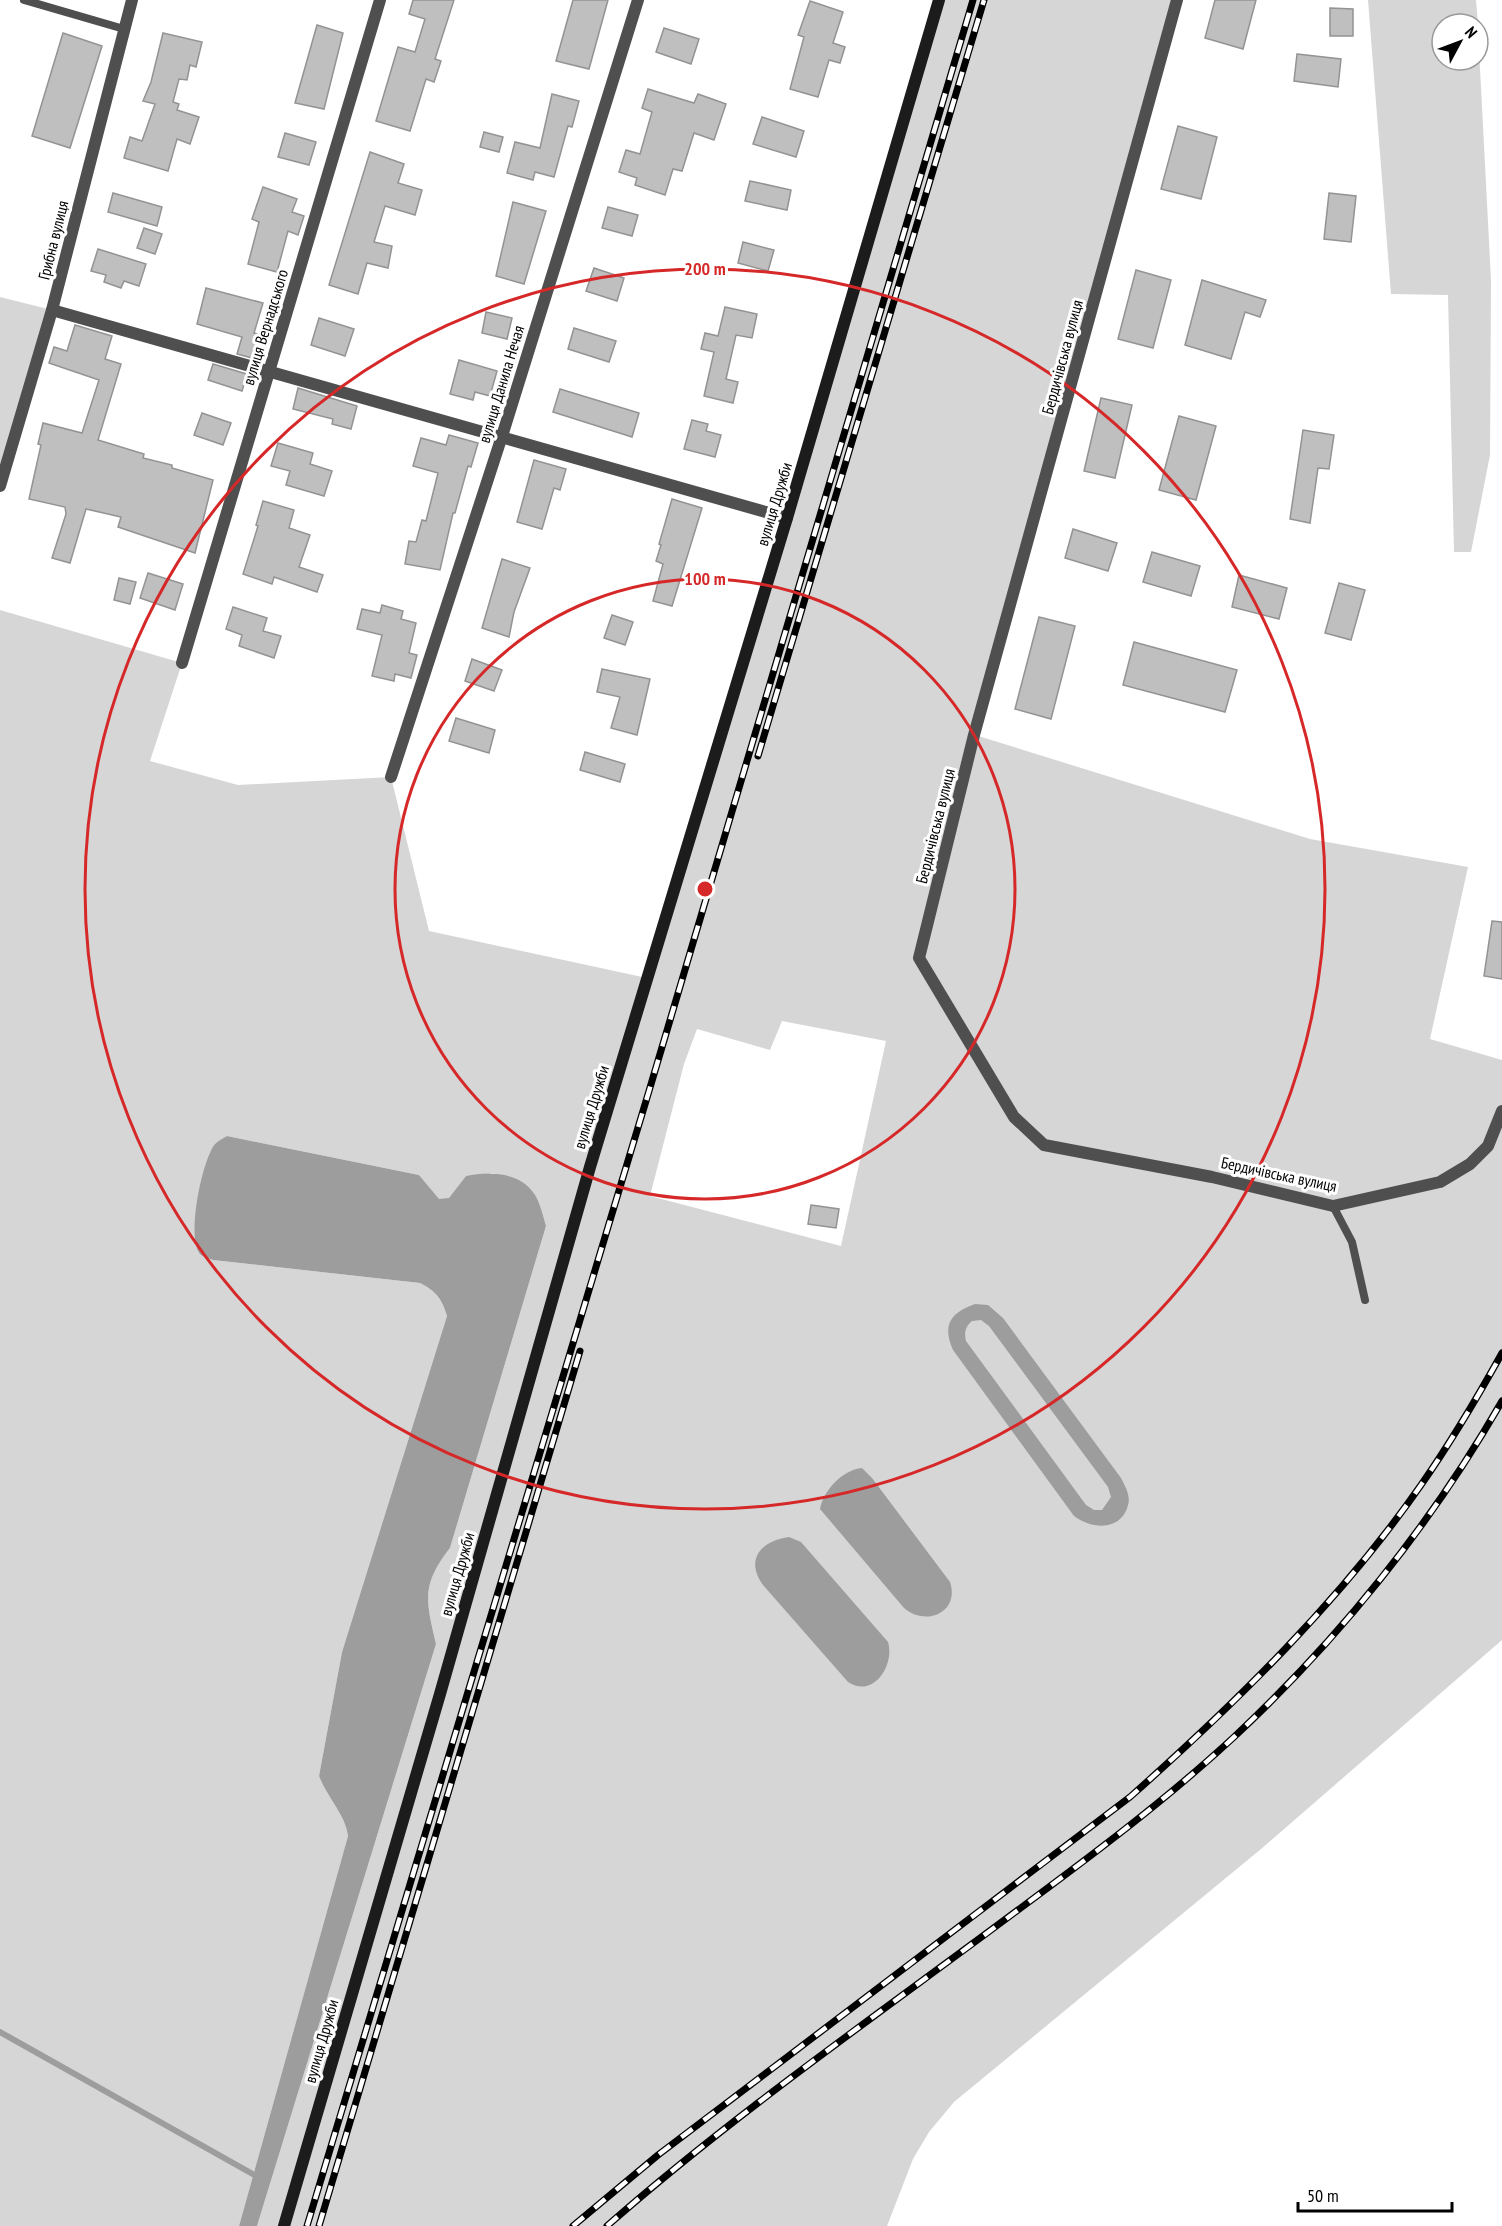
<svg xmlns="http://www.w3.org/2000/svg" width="1502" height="2226" viewBox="0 0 1502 2226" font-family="'PT Sans Narrow',sans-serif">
<rect width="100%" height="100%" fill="#fff"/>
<g fill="#d6d6d6" fill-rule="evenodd">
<path d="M939,0H1177L975,735L1310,839L1468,867L1430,1039L1502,1060V1640L1261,1849L954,2102L929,2132L913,2159L887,2226H257L436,1644C426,1601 421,1585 450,1548L546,1226L494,1173L466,1176L449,1199H438L419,1175L227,1136L215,1144L213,1260L420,1283C436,1291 442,1299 447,1316L342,1652L319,1776C327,1797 346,1816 348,1836L239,2226H0V610L182,663L150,761L238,785L391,777L429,931L647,978ZM782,1021L886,1041L841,1246L650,1196L684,1064L697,1029L770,1050Z"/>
<polygon points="1368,0 1476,0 1478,24 1442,24 1442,60 1478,60 1478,30 1491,280 1490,455 1471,552 1454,552 1448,295 1391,294"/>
<polygon points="0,297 52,310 0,486"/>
</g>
<g fill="#9d9d9d" fill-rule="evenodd">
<path d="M227,1136L419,1175L439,1199L449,1198L466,1176C489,1171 521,1172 535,1195C540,1203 543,1216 546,1226L450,1548C421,1585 426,1601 436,1644L257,2226H239L348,1836C346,1816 327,1797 319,1776L342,1652L447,1316C442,1299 436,1291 420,1283L213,1260C209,1258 203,1257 200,1254C186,1238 202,1160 215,1144C218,1141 223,1138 227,1136Z"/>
<path d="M975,1304L988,1305L1003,1318L1121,1478C1125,1486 1131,1496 1128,1505C1121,1532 1091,1529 1074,1516L953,1350C942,1325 950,1313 975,1304ZM981,1320L989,1326L1108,1487L1111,1497L1102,1510H1094L1086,1505L966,1341C964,1333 965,1327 972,1321Z"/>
<path d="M862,1468L872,1478L950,1582C960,1612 926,1627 904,1608L820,1509C823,1491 842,1470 862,1468Z"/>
<path d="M789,1537L801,1542L888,1642C895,1665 873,1699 848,1682L763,1585C745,1560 760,1541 789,1537Z"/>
</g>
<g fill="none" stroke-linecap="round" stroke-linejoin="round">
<polyline stroke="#9d9d9d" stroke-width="6" points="0,2032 258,2177"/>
</g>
<g fill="#bfbfbf" stroke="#939393" stroke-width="1.5">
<polygon points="413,0 454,0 435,59 441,61 434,82 426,79 410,131 376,121 398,47 415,52 425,19 409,14"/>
<polygon points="573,0 608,0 589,69 556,61"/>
<polygon points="1215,0 1256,0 1243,49 1205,38"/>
<polygon points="810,1 843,12 833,43 845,47 840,63 829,60 818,97 790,89 804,37 798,35"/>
<polygon points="1330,8 1353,9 1353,36 1330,36"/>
<polygon points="317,25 343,33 324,109 295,103"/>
<polygon points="664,28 699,39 691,64 656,52"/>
<polygon points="63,33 102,46 70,148 32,136"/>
<polygon points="163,33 202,42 196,67 190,65 187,80 179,79 173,102 179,104 177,110 199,117 190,144 177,139 168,171 124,158 130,137 142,141 155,104 143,101 151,82"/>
<polygon points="1297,54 1341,59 1338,87 1294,81"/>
<polygon points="648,89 694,103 698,94 726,104 714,140 694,133 682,171 673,169 665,195 635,185 637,178 619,172 626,150 640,154 652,112 642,108"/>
<polygon points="552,94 579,101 572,127 568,126 554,177 535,172 533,180 507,173 515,142 540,148"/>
<polygon points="762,117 804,131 796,157 753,144"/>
<polygon points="1178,126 1217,137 1201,199 1161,189"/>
<polygon points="484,132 503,137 499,152 480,147"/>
<polygon points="285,133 316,142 309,165 278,157"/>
<polygon points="370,152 404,164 398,183 422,190 415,215 385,206 374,242 392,246 388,268 367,263 358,294 329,285"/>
<polygon points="750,181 791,190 787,210 745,201"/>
<polygon points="263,187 297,199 292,212 304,216 298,235 288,231 277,272 248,264 259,222 252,219"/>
<polygon points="113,193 162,207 157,226 108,212"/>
<polygon points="1329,193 1356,196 1351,242 1324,239"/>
<polygon points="513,202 546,211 524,284 496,276"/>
<polygon points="608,207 638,215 632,236 602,228"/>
<polygon points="144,228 162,234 155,254 137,248"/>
<polygon points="743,242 774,250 768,271 738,263"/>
<polygon points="98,249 146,264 139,286 124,281 121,288 104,282 106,275 91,271"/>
<polygon points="594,268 624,278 617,301 586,291"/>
<polygon points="1136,270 1171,280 1153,348 1118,339"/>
<polygon points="1202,280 1266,300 1260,317 1245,312 1231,359 1185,345"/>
<polygon points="206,288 263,303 254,333 269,337 264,354 254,352 252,358 237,354 242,337 197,324"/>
<polygon points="725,307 757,314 752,338 736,335 726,379 738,382 733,403 704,396 714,352 701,349 705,333 718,336"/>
<polygon points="486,312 512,318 507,339 482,333"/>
<polygon points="319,318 354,329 345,356 311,345"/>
<polygon points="75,325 112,336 105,359 121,364 98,440 144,454 143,458 172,465 172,468 213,480 195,553 118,527 121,517 86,509 70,563 52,558 66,514 65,507 29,499 41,445 38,444 43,423 82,433 99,380 49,363 54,347 67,351"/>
<polygon points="574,328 616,341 609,362 568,349"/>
<polygon points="459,360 497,371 490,396 475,392 473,400 450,394"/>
<polygon points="213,364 247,374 242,391 208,380"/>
<polygon points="298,388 357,406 351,429 332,424 333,419 293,409"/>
<polygon points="560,389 639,413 632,437 553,412"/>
<polygon points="1101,398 1132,405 1115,478 1084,471"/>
<polygon points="202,413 231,423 223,445 194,435"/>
<polygon points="1179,416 1216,426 1196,500 1159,490"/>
<polygon points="692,420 708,424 706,431 721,435 715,457 684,449"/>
<polygon points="1303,430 1334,435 1329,469 1318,468 1310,523 1290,519"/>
<polygon points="449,435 478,443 471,467 468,466 455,513 453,513 440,570 405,564 409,541 416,542 422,520 426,521 438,473 413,466 421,438 446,445"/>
<polygon points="278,443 313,453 310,464 332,471 324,496 286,485 290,471 271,466"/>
<polygon points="534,460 566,469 560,490 554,488 542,529 517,522"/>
<polygon points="672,499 702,508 672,606 653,601 663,564 656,561 661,545 659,544"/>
<polygon points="263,501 294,510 289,528 310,535 299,567 323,575 317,592 274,577 272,584 243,574 258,526 256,525"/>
<polygon points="1073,529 1117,543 1108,571 1065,558"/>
<polygon points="1152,552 1200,566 1191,596 1143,582"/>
<polygon points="502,559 530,568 514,612 509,637 482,628"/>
<polygon points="148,573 183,584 175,610 140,598"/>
<polygon points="1239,575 1287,588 1279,619 1232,607"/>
<polygon points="119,578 136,582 130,604 114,600"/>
<polygon points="1339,583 1365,590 1351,640 1325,633"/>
<polygon points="382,605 403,611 401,619 416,623 409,653 417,655 411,678 395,674 394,681 372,676 382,635 357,629 362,609 380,613"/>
<polygon points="233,607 267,618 263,631 281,636 274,658 239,646 242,635 226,629"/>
<polygon points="612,615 633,622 625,645 604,638"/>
<polygon points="1039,617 1075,626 1051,719 1015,709"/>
<polygon points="1134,642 1237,670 1225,712 1123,685"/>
<polygon points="472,659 502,670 494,691 465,681"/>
<polygon points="602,669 650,679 637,735 611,728 620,697 597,692"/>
<polygon points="456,718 495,730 489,753 449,741"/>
<polygon points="585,752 625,764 620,782 580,770"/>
<polygon points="1492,921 1502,922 1502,979 1484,976"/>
<polygon points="811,1205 839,1209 836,1228 808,1224"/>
</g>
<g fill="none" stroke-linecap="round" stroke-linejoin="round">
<g stroke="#4f4f4f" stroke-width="8">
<polyline points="24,0 124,29"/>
<polyline points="1333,1206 1352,1242 1365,1300"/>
</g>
<g stroke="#4f4f4f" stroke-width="12">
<polyline points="1177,0 974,735 919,958 1014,1117 1044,1145 1212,1177 1333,1206 1440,1182 1470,1164 1488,1146 1502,1111"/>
<polyline points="52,310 787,518"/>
<polyline points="0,486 52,310 132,0"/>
<polyline points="182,663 380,0"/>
<polyline points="391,777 502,436 638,0"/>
</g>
<polyline stroke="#1c1c1c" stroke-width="12" points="284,2226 440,1694 590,1167 787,518 939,0"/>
<defs>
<g id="rail">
<polyline points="758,756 984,0"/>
<polyline points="307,2226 649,1091 973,0"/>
<polyline points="319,2226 580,1351"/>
<path d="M573,2226L658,2155L1130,1797C1235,1704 1341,1600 1421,1485C1451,1442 1477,1398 1502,1353"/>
<path d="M607,2226C738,2111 883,2011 1022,1907C1095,1853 1167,1799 1234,1737C1338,1640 1431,1525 1502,1401"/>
</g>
</defs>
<use href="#rail" stroke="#000" stroke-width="7"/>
<use href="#rail" stroke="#fff" stroke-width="4.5" stroke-dasharray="14" stroke-linecap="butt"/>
</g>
<g fill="none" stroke="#d62828" stroke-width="3">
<circle cx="705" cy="889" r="310"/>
<circle cx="705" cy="889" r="620"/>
</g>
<g text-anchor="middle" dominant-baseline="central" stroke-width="6" stroke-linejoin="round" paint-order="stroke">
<g font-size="16" fill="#000" stroke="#fff">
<text transform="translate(53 240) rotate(-76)">Грибна вулиця</text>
<text transform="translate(265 327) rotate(-73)">вулиця Вернадського</text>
<text transform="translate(1062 357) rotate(-75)">Бердичівська вулиця</text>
<text transform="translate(501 384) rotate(-73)">вулиця Данила Нечая</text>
<text transform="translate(774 504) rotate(-73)">вулиця Дружби</text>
<text transform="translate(935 826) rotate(-76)">Бердичівська вулиця</text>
<text transform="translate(591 1107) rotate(-73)">вулиця Дружби</text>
<text transform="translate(1279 1174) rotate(12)">Бердичівська вулиця</text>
<text transform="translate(457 1574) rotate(-74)">вулиця Дружби</text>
<text transform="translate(321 2041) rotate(-74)">вулиця Дружби</text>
</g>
</g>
<circle cx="705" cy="889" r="9" fill="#d62828" stroke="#fff" stroke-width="3"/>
<g font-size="18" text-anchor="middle" font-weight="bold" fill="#d62828" stroke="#fff" stroke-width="6" stroke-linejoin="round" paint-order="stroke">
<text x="705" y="275">200 m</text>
<text x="705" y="585">100 m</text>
</g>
<g transform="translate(1460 42) rotate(49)"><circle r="28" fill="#ffffff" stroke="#999999" stroke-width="1.5"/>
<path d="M0-4.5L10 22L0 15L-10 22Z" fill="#000000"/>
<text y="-9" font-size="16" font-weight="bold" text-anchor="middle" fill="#000000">N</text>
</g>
<path d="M1298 2202v9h154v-9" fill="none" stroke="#000000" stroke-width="3"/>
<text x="1307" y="2202" font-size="18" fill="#000000" stroke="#ffffff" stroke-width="4.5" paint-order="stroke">50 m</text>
</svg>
